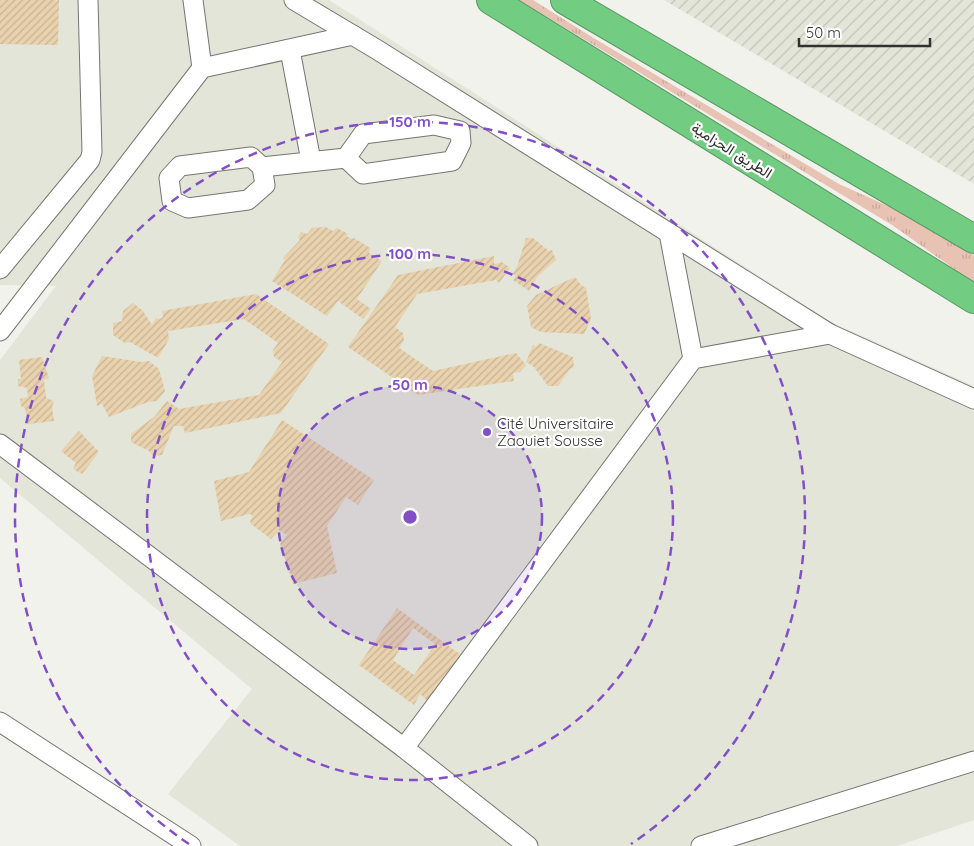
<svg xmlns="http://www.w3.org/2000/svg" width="974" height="846" viewBox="0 0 974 846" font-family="Quicksand,Vazirmatn,sans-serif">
<defs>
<pattern id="industrial-furrows" width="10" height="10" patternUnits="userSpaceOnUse" patternTransform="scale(1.25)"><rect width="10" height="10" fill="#e3e5d8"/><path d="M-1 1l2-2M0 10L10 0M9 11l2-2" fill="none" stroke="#c3c5ba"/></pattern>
<pattern id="grass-tufts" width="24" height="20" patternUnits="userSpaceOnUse" patternTransform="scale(1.25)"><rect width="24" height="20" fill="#e8c3b4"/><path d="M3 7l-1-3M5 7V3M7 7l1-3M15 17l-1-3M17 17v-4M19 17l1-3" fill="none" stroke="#c7a89b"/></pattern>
<pattern id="building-hatch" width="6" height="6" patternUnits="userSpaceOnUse" patternTransform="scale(1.25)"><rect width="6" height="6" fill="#e9d2ae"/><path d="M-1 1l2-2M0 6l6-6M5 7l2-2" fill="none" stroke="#c8b596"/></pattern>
</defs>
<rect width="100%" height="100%" fill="#f1f2ec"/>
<polygon fill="#e3e5d8" points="0,0 329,0 831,322 974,386 974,820 897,846 240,846 168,794 252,689 0,478 0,360 56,286 0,285"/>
<polygon fill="url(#industrial-furrows)" points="664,0 974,0 974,184"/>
<polygon fill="url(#grass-tufts)" points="519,0 533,0 592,37 839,184 899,211 974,255 974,283 892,225"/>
<g fill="url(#building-hatch)" fill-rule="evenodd">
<polygon points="0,0 59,0 58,45 0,44"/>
<polygon points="326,227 333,231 337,228 348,234 346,236 352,239 354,238 370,248 369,253 382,261 357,299 371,309 363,319 338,301 327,316 272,281 285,260 283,258 300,240 298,238 301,232 307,234 312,228"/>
<polygon points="526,238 533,238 549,251 552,250 556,260 537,277 529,291 513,280 516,276 512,274 517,267"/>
<polygon points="494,256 494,264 502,262 510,268 499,283 496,280 417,294 395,327 403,333 404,340 399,348 433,371 516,353 526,365 520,372 513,373 514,381 418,395 348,347 398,275"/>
<polygon points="575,277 581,285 586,288 591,319 584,334 541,332 531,327 527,306 536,295"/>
<polygon points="256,294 329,344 281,413 185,433 183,426 174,426 162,455 153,456 149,451 131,442 131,434 154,417 167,401 179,409 259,395 282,362 274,357 273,350 278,343 244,319 168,331 169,339 158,358 130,342 125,343 113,335 113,323 122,321 123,311 133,303 143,311 152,325 156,318 160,319 163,317 162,311"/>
<polygon points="539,343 573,357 574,367 570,369 558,386 548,386 534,367 526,362 533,345 536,347"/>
<polygon points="102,356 141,362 149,361 159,369 165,391 157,401 148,402 109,417 102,404 97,406 92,376"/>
<polygon points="42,357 49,378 44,380 46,398 54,401 52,407 54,421 28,424 25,408 21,406 20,399 28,397 27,388 18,386 18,379 21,379 19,360"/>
<polygon points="282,420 374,480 358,505 346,497 327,526 337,573 293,584 280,544 287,535 279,530 271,539 251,524 250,520 253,516 250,514 221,521 214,481 249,472"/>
<polygon points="79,431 99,452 82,474 73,469 76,463 61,451"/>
<path d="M397,608L461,655L429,702L420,694L414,705L359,665ZM413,628L435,644L414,675L393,660Z"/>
</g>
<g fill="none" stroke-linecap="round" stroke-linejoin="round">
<defs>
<g id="minor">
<polyline points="193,0 202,68"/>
<polyline points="294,0 376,49 830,334 974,399"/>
<polyline points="290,50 311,161"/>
<polygon points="251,157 262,167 265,185 248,200 188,208 172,201 169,178 180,166"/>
<polyline points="262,167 346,158 363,134 434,125 460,131 461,143 452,161 363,174 346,158"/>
<polyline points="669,233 693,359"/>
<polyline points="0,269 90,160 92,152 88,0"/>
<polyline points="0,331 202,68 353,35"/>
<polyline points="0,444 404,748 693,359 830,334"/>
<polyline points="0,722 191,846"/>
<polyline points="404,748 528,846"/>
<polyline points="701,846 974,761"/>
</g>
<g id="highway">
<polyline points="491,0 974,299"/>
<polyline points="565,0 974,239"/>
</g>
</defs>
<use href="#minor" stroke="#757671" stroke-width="21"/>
<use href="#highway" stroke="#5b9765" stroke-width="30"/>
<use href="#minor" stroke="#fff" stroke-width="19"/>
<use href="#highway" stroke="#72cd82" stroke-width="28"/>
</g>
<circle cx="410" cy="517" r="132" fill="#824fc7" fill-opacity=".12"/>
<g fill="none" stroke="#824fc7" stroke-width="2.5" stroke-dasharray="9 6">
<circle cx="410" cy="517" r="132"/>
<circle cx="410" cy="517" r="263"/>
<path d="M189 844A395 395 0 1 1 631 844"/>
</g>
<circle fill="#824fc7" stroke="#fff" stroke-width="2" cx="487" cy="432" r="5"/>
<g text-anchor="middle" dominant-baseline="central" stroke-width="4.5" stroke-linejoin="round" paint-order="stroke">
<g font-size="15" fill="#313230" stroke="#fff">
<text transform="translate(732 150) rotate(32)">الطريق الحزامية</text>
</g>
<g font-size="15" fill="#313230" stroke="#fff" text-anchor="start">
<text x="497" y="423">Cité Universitaire<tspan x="497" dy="17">Zaouiet Sousse</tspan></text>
</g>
</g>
<circle cx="410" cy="517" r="8" fill="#824fc7" stroke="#fff" stroke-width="2.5"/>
<g font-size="15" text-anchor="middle" font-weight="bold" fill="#824fc7" stroke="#fff" stroke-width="4.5" stroke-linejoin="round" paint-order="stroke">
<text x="410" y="127">150 m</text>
<text x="410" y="259">100 m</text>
<text x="410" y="390">50 m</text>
</g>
<path d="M799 38v8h131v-8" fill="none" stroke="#313230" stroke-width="2.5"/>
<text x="806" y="38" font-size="15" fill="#313230" stroke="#ffffff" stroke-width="4" paint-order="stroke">50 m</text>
</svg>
